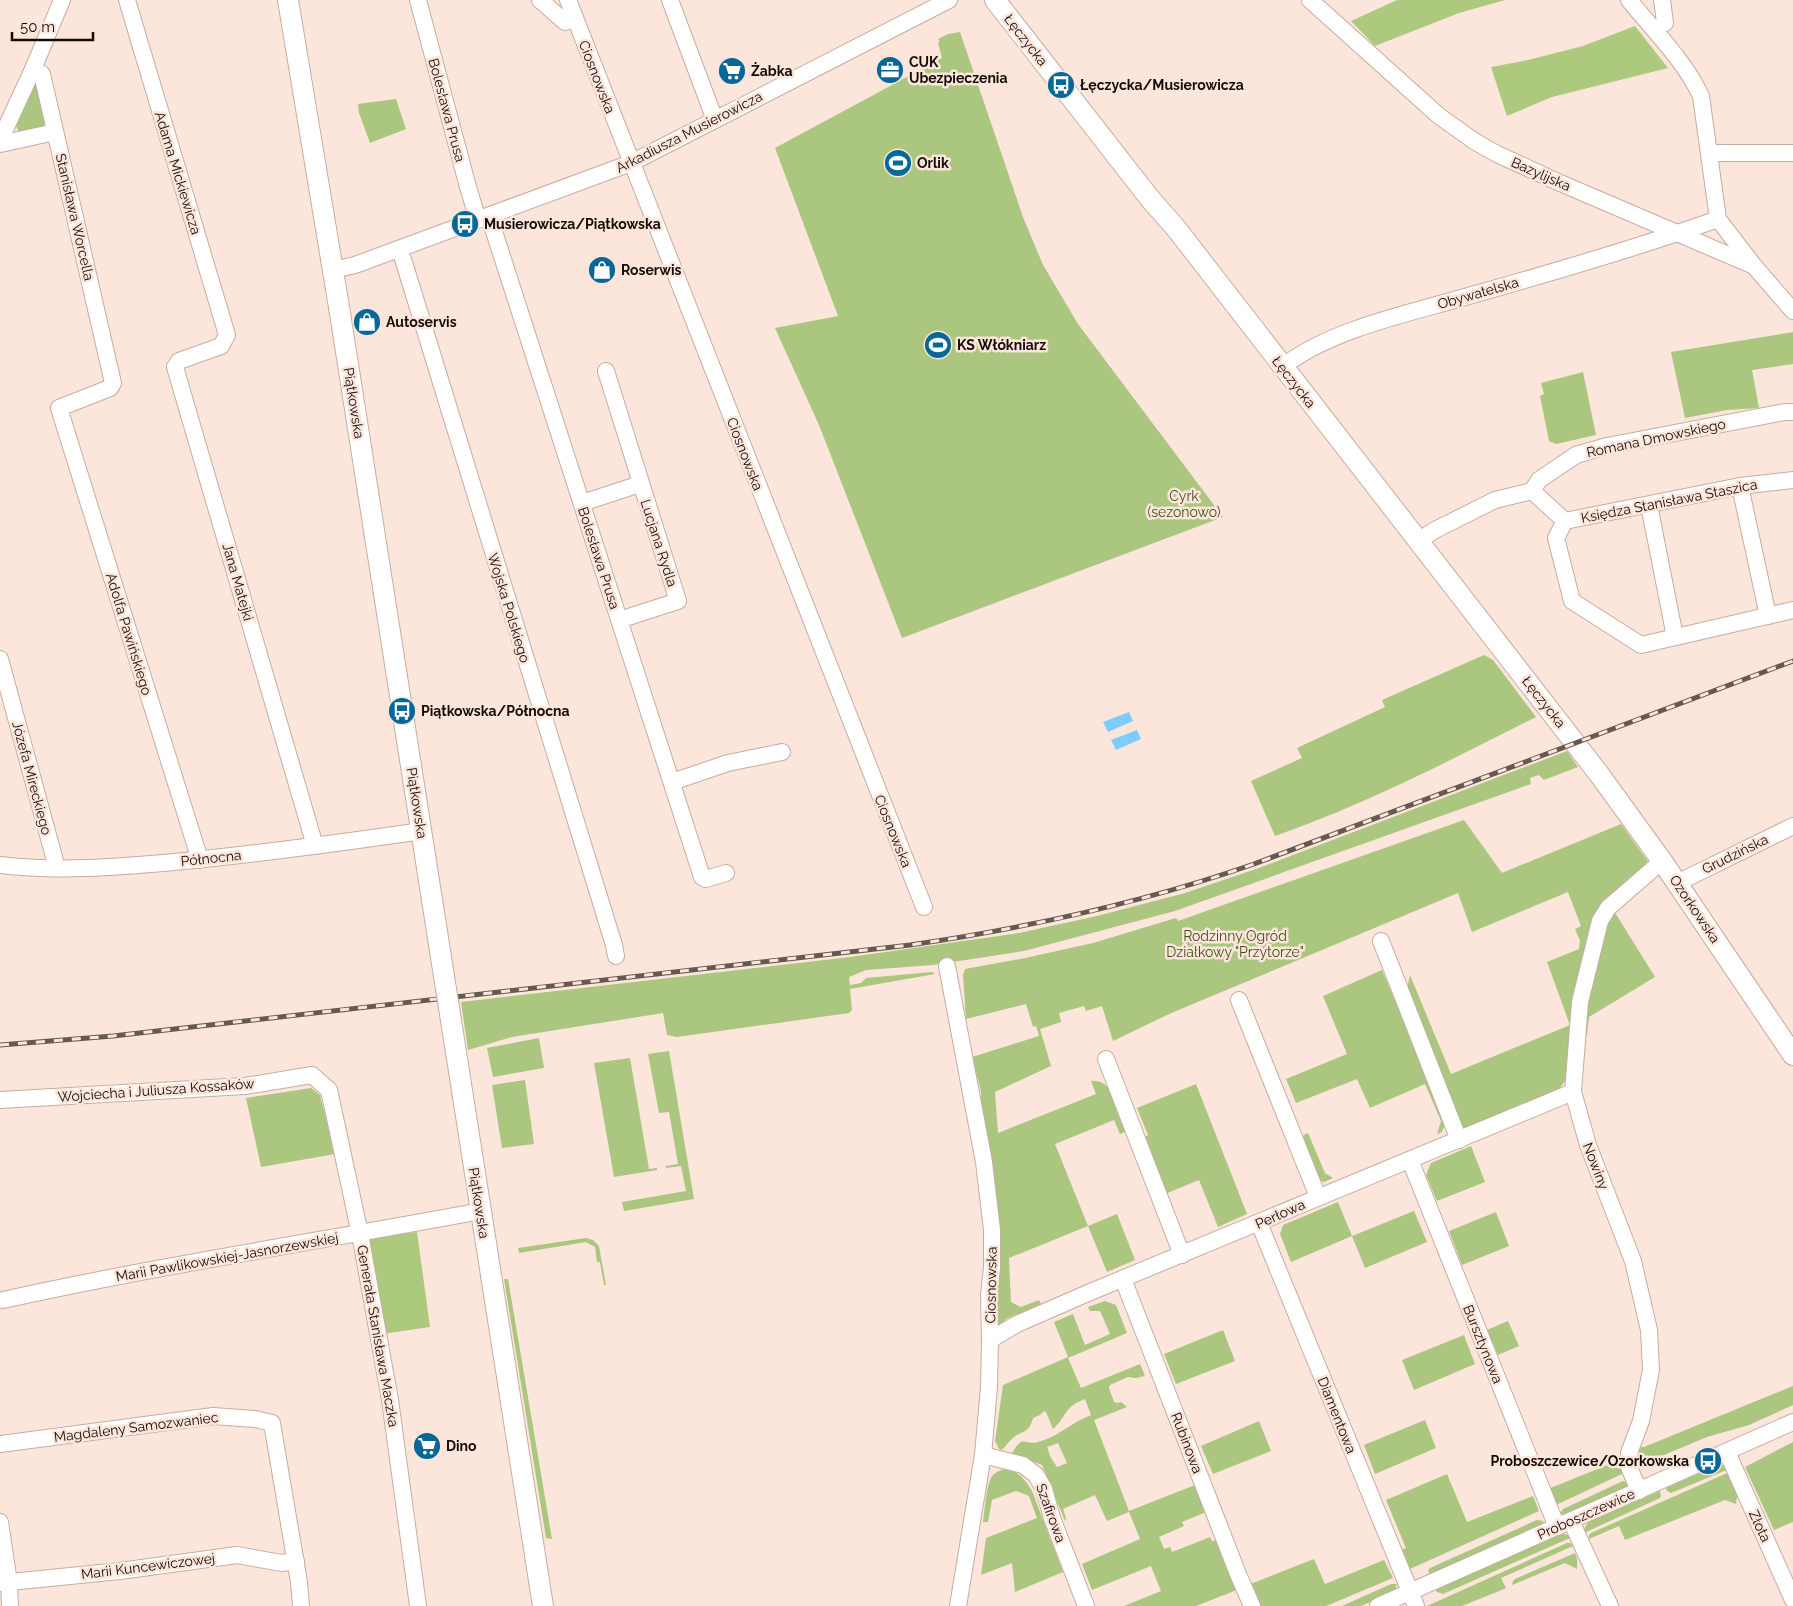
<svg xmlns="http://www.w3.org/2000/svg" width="1793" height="1606" viewBox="0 0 1793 1606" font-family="Raleway,sans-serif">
<rect width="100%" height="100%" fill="#fce6dc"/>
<g fill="#abc67f" fill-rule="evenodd">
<polygon points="960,32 1023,217 1043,265 1078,324 1223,517 902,638 819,425 775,328 838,316 775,148 942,58 938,43 940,42 938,39 948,34"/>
<polygon points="34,85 37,85 46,127 19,132 16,126"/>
<polygon points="396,99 406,129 370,143 359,113 358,104"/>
<polygon points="1793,332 1793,364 1752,370 1759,408 1727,410 1685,418 1671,352"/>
<polygon points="1583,372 1596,435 1556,444 1549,441 1540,396 1544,394 1541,383"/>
<path d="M1484,655L1493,660L1536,717C1451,760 1366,804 1275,836L1251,781L1302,758L1297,748L1385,707L1382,700Z"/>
<polygon points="1567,751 1578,767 1544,780 1539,775 1530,778 1531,784 1175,911 1024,951 933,965 866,970 849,977 850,985 861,983 866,978 932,972 935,974 850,989 852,1010 849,1013 677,1037 667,1035 663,1013 512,1037 468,1050 461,1002 850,957 1019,933 1097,916 1185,893 1259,868"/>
<path d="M1464,820L1502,873L1621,824L1649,863L1648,866L1603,900L1595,915L1571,1025L1565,1081L1557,1092L1470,1128L1463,1127L1407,989L1410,975L1451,1074L1570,1025L1547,962L1579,949L1580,941L1575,929L1581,926L1568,892L1472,932L1458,893L1169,1014L1113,1041L1102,1006L1086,1011L1084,1006L1059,1013L1061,1022L1040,1029L1051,1066L995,1092L998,1133L1096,1094L1091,1081C1113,1077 1122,1115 1128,1131L1120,1134L1114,1120L1055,1144L1088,1226L1117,1214L1135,1260L1107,1272L1088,1226L1009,1258L1011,1302L1021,1307L1039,1300L1041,1304L1006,1319L1000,1326H996L981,1116V1091L972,1057L1039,1036L1036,1026L1033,1027L1026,1004L966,1019L963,975L965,969L1025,958L1093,943L1176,918L1178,921Z"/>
<polygon points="1614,911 1655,977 1589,1017 1587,1035 1583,1034 1587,1003 1606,924"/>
<polygon points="1382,970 1446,1122 1442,1132 1437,1134 1441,1121 1425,1084 1370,1108 1357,1079 1296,1103 1286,1079 1347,1054 1323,996"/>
<polygon points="539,1038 544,1068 493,1077 487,1048"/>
<polygon points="669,1051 694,1199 624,1211 622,1202 686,1191 681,1166 666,1168 666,1166 678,1164 669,1112 659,1113 648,1054"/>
<polygon points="630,1058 649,1169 657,1168 657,1170 614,1177 594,1063"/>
<polygon points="525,1080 534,1144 502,1148 492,1085"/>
<polygon points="1196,1084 1247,1214 1218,1227 1199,1180 1165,1194 1142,1138 1148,1135 1137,1108"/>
<polygon points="311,1088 320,1095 335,1154 261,1167 246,1098"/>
<polygon points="1308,1133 1325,1173 1333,1178 1324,1182 1320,1180 1303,1139 1304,1135"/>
<polygon points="1471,1146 1485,1182 1437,1201 1426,1175 1431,1163"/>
<polygon points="1338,1202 1352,1236 1414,1211 1427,1242 1365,1268 1352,1236 1291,1262 1280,1234 1283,1225"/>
<polygon points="1496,1212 1509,1246 1462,1265 1449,1231"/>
<polygon points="586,1238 593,1240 599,1246 606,1285 604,1285 600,1262 597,1262 595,1247 586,1242 519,1253 518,1248"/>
<polygon points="504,1279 508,1279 552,1539 546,1538"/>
<path d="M1105,1301L1116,1305L1127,1333L1068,1358L1081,1388L1140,1364L1145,1376L1136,1378L1128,1377L1110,1385L1109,1388L1114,1402L1117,1403L1121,1402L1127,1407L1094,1420L1129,1511L1195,1485L1206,1512L1182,1522L1184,1526L1159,1537L1164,1549L1170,1547L1172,1552L1210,1537L1212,1541L1218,1540L1237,1590L1196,1606H1124L1161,1591L1151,1566L1092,1590L1082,1564L1140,1539L1129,1512L1107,1521L1095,1495L1063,1509L1066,1518L1065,1521L1042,1465L1012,1453C1024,1433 1024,1446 1038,1442C1058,1437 1072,1422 1091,1415L1085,1399C1062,1408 1068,1416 1053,1429L1046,1412L1044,1411L1040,1415L1033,1418C1029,1433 1024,1430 1014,1437C1009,1441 1006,1446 1002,1450L999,1449L995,1441L1003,1385L1068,1357L1054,1322L1073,1314L1085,1345L1110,1334L1100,1311H1090L1088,1307ZM1058,1443L1067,1463L1057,1467L1051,1458L1047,1447Z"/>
<polygon points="1508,1321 1519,1346 1498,1355 1487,1330"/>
<polygon points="1223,1330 1235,1361 1176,1384 1164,1354"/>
<polygon points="1464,1335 1475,1364 1414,1390 1402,1360"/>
<polygon points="1793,1386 1793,1405 1749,1425 1707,1437 1640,1465 1639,1447 1644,1447"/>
<polygon points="1425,1420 1436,1448 1375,1474 1364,1445"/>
<polygon points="1259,1421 1271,1451 1213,1474 1201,1446"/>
<polygon points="1793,1442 1793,1522 1774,1530 1745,1467"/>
<polygon points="1620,1460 1621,1461 1624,1473 1556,1505 1548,1489"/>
<polygon points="1718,1465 1724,1465 1729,1469 1671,1493 1667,1491 1666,1488"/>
<path d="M1007,1468C1020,1473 1025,1479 1032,1491L1063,1572L1015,1592L1012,1563L981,1575L986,1538L1037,1518L1029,1496L1016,1491L992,1500L988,1522H983C985,1510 986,1483 993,1475C997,1471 1002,1470 1007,1468Z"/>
<polygon points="1447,1474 1467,1522 1533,1496 1539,1511 1410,1569 1401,1550 1406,1548 1386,1500"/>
<polygon points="1725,1474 1728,1474 1729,1477 1737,1496 1736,1504 1725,1500 1625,1540 1619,1526 1589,1539 1589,1535 1591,1533"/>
<polygon points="1623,1481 1629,1484 1627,1487 1566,1514 1560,1514 1563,1509"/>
<polygon points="1660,1491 1661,1496 1660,1498 1584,1533 1585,1527 1589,1521"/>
<polygon points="1537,1520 1544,1521 1538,1528 1430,1575 1428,1570 1430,1568"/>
<polygon points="1565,1534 1572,1537 1443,1594 1437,1592 1435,1589 1557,1535"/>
<polygon points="1567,1543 1570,1543 1573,1546 1501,1578 1506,1588 1504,1589 1462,1606 1427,1606"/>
<polygon points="1575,1553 1577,1558 1577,1569 1565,1563 1512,1585 1513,1581 1515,1579"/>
<polygon points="1314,1559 1325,1584 1384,1560 1393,1578 1326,1606 1262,1606 1256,1603 1248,1585"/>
<polygon points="1391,1584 1397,1584 1395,1590 1392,1593 1361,1606 1342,1606"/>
</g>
<g fill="#adc97d">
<polygon points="1397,0 1505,0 1459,13 1375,46 1351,21"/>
<polygon points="1635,26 1668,68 1552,97 1507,116 1491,67 1528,60 1583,46"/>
<polygon points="417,1232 430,1327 382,1334 368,1238"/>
</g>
<g fill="#7ecbfe">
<polygon points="1129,712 1133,721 1108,732 1103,722"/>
<polygon points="1137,730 1141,739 1116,750 1111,740"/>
</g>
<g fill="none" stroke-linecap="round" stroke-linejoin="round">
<defs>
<g id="minor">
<polyline points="127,0 227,335 221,346 179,361 175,367 315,846"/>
<polyline points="418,0 468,187 478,220"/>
<polyline points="540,0 565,22 575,18"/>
<polyline points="568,0 924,907"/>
<polyline points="670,0 715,120"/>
<polyline points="1310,0 1439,116 1474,141 1497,154 1558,182 1754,266"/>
<path d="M1629,0C1654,31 1684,60 1701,96L1718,219L1754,266L1793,311"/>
<polyline points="1662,0 1665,23"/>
<polyline points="33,69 42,74 113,383 110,388 59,408 200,860"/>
<polyline points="5,143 55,132"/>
<polyline points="0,144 5,143 3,134 33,69 62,0"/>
<polyline points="1709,153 1793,153"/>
<polyline points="489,216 702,877 706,879 726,873"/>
<polyline points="403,259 614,945 616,956"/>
<polyline points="333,270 355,265 631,163 949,0"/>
<path d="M1282,367C1333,328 1411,313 1472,295C1554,272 1637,248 1718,219"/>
<polyline points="606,371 678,601 619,620"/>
<polyline points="1740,486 1768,616"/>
<polyline points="1532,491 1539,480 1576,455 1607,446 1785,412 1793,412"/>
<polyline points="582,503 640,484"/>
<polyline points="1649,505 1675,637"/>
<polyline points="1565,521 1556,538 1572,601 1641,645 1793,610"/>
<polyline points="1418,541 1435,530 1495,500 1532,491 1565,521 1740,486 1793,480"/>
<polyline points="0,659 57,868"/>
<polyline points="672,782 728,763 782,752"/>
<path d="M0,865C57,872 117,867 174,862C257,854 339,843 422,831"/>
<polyline points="1677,883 1793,826"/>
<polyline points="1381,941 1459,1140"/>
<polyline points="947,966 984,1162 992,1230 992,1268 989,1295 990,1340 989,1387 983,1455 958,1606"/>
<polyline points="1239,1000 1318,1197"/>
<polyline points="1106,1059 1182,1255"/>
<polyline points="0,1100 245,1086 312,1075 329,1090 360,1234 390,1400 418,1606"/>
<polyline points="1410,1160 1557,1527"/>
<polyline points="1259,1223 1416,1606"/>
<polyline points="1123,1279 1238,1574 1252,1606"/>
<path d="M3,1300C161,1265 321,1241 481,1211"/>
<polyline points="990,1340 1017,1324 1088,1293 1573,1092"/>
<polyline points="0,1444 213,1416 255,1419 272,1423 299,1582 301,1606"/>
<polyline points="1727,1452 1793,1600"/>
<polyline points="983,1455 1023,1465 1036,1475 1044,1489 1052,1518 1086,1606"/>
<polyline points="1639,1491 1629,1467 1629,1453 1641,1421 1651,1370 1649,1330 1633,1261 1588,1145 1573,1092 1580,1002 1600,921 1608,908 1662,861"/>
<polyline points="1571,1521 1610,1606"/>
<polyline points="0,1522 9,1582 10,1606"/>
<polyline points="0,1583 120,1571 237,1555 282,1563 296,1561"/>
<polyline points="1378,1606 1793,1422"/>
</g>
<g id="major">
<polyline points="288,0 339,307 446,989"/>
<polyline points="995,0 1151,200 1175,227 1599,774 1662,861 1793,1055"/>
<polyline points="450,1014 543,1606"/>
</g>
</defs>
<use href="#minor" stroke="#c6ac9f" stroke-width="18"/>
<use href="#major" stroke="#c6ac9f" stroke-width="22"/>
<use href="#minor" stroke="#fff" stroke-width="16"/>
<use href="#major" stroke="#fff" stroke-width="20"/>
<defs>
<path id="rail" d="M0,1045L113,1036L910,945C1027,928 1142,903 1254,864L1793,661"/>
</defs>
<use href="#rail" stroke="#665952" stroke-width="5"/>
<use href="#rail" stroke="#fce6dc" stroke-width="3" stroke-dasharray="9" stroke-linecap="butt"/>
<defs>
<polyline id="major-bridge" points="446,989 450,1014"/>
</defs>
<use href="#major-bridge" stroke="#c6ac9f" stroke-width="22" stroke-linecap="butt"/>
<use href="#major-bridge" stroke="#fff" stroke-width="20"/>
</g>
<defs>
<symbol id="office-disc" viewBox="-11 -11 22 22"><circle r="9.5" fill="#066897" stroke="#fce6dc"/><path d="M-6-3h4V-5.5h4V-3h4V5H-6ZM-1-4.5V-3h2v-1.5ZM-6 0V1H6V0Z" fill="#fff"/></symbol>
<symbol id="supermarket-disc" viewBox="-11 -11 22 22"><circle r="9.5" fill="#066897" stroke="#fce6dc"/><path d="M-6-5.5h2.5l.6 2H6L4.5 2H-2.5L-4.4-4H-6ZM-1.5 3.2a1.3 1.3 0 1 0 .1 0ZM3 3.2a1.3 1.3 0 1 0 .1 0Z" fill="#fff"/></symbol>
<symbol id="bus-disc" viewBox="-11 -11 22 22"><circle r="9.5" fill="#066897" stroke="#fce6dc"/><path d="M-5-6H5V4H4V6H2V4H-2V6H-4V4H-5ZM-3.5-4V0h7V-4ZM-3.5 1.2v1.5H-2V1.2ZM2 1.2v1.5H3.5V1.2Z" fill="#fff"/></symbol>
<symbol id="stadium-disc" viewBox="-11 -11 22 22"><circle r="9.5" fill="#066897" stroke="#fce6dc"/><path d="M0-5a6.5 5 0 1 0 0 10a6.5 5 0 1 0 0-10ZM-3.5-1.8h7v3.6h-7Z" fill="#fff"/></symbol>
<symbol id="shop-disc" viewBox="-11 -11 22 22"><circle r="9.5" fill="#066897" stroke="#fce6dc"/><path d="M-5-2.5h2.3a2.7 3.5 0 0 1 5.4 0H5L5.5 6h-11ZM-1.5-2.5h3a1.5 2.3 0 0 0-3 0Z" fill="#fff"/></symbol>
</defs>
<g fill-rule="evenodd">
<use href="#office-disc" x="874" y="54" width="32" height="32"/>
<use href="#supermarket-disc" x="716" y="55" width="32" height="32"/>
<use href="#bus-disc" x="1045" y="69" width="32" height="32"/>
<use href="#stadium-disc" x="882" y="147" width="32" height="32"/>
<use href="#bus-disc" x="449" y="208" width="32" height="32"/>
<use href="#shop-disc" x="586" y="254" width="32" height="32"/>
<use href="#shop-disc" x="351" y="306" width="32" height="32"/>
<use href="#stadium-disc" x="922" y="329" width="32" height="32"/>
<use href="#bus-disc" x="386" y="695" width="32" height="32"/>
<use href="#supermarket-disc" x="411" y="1430" width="32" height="32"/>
<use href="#bus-disc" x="1692" y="1445" width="32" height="32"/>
</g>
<g text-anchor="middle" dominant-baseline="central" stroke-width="5" stroke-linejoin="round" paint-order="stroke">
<g font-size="14" fill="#140b07" stroke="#fce6dc">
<text transform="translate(1026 40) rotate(52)">Łęczycka</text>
<text transform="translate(597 77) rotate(69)">Ciosnowska</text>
<text transform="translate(447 110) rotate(75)">Bolesława Prusa</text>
<text transform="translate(689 132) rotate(-27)">Arkadiusza Musierowicza</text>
<text transform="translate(178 173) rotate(73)">Adama Mickiewicza</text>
<text transform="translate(1541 174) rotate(24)">Bazylijska</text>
<text transform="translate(75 217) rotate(77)">Stanisława Worcella</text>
<text transform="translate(1478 293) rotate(-16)">Obywatelska</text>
<text transform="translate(1294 382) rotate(52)">Łęczycka</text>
<text transform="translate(354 403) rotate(81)">Piątkowska</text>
<text transform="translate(1656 438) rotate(-12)">Romana Dmowskiego</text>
<text transform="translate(745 454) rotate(69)">Ciosnowska</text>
<text transform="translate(1669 501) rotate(-11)">Księdza Stanisława Staszica</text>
<text transform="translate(659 543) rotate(72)">Lucjana Rydla</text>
<text transform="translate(599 558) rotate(72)">Bolesława Prusa</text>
<text transform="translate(238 582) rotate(74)">Jana Matejki</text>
<text transform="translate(509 608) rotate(73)">Wojska Polskiego</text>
<text transform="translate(129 634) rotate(73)">Adolfa Pawińskiego</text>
<text transform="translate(1544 702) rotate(52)">Łęczycka</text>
<text transform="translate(32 778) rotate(75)">Józefa Mireckiego</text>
<text transform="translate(417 803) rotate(81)">Piątkowska</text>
<text transform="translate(893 831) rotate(68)">Ciosnowska</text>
<text transform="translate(1735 854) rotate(-26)">Grudzińska</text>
<text transform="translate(211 858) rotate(-6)">Północna</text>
<text transform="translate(1695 909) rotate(56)">Ozorkowska</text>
<text transform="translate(156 1090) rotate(-4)">Wojciecha i Juliusza Kossaków</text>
<text transform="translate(1596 1166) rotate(69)">Nowiny</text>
<text transform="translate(479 1203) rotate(81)">Piątkowska</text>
<text transform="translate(1280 1214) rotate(-24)">Perłowa</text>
<text transform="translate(227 1257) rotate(-10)">Marii Pawlikowskiej-Jasnorzewskiej</text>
<text transform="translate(991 1285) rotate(-89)">Ciosnowska</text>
<text transform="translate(378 1336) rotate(80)">Generała Stanisława Maczka</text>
<text transform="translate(1483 1344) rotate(68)">Bursztynowa</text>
<text transform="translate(1337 1415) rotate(68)">Diamentowa</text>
<text transform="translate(136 1427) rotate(-7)">Magdaleny Samozwaniec</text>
<text transform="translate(1187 1443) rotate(69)">Rubinowa</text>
<text transform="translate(1051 1513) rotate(70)">Szafirowa</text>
<text transform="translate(1586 1514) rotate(-24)">Proboszczewice</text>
<text transform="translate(1760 1526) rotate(65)">Złota</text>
<text transform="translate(148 1566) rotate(-7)">Marii Kuncewiczowej</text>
</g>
<g font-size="14" font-weight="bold" fill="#140b07" stroke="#fce6dc" text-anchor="start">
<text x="909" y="62">CUK<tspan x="909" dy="16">Ubezpieczenia</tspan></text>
<text x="751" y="71">Żabka</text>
<text x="1080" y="85">Łęczycka/Musierowicza</text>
<text x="917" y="163">Orlik</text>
<text x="484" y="224">Musierowicza/Piątkowska</text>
<text x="621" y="270">Roserwis</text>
<text x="386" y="322">Autoservis</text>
<text x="957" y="345">KS Włókniarz</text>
<text x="421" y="711">Piątkowska/Północna</text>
<text x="446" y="1446">Dino</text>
<text x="1689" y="1461" text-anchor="end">Proboszczewice/Ozorkowska</text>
</g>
<g font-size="14" fill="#3e501a" stroke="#fce6dc">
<text x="1184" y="496">Cyrk<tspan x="1184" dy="16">(sezonowo)</tspan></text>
<text x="1235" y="936">Rodzinny Ogród<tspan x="1235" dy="16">Działkowy "Przytorze"</tspan></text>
</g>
</g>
<path d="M12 32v8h81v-8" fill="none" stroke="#140b07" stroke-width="2.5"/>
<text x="20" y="32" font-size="15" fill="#140b07" stroke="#fce6dc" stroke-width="4" paint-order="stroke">50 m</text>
</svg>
